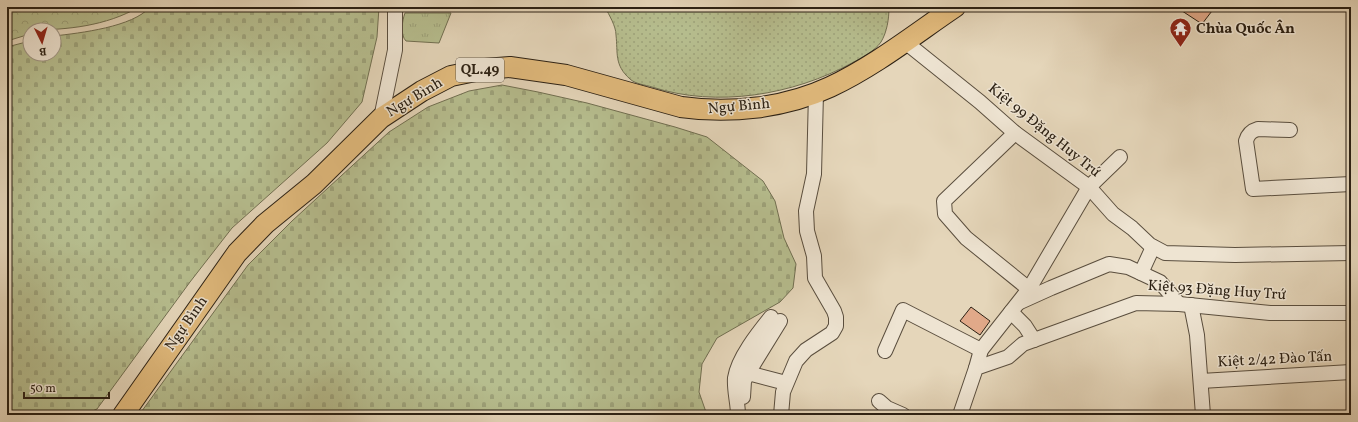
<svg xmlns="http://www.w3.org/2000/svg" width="1358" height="422" viewBox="0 0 1358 422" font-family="Vollkorn,serif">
<defs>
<pattern id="grass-tufts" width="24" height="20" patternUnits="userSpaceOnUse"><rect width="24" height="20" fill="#b6bd8e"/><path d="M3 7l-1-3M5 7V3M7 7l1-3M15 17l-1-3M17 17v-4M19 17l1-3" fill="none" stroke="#9da27a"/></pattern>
<pattern id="forest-crowns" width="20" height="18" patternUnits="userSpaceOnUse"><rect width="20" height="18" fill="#b6bd8e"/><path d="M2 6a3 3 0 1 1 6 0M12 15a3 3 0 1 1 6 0" fill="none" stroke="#9da27a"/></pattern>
<pattern id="cemetery-stones" width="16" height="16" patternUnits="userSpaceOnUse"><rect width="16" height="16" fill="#b6bd8e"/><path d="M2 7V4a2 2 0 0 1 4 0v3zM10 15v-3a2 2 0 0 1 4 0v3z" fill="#9da27a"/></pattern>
<pattern id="park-dots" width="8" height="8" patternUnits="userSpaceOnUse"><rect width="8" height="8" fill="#b6bd8e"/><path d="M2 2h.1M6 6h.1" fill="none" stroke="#9da27a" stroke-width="1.8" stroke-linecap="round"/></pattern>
</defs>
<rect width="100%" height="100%" fill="#e5d6ba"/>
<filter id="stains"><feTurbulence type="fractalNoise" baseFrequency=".005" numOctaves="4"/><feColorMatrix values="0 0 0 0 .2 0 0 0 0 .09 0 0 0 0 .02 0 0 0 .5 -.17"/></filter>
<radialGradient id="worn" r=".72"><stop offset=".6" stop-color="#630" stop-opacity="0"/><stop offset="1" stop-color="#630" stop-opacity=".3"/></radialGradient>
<path fill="url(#grass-tufts)" stroke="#716f51" d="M405,13H451L439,43L406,41C400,35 402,21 405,13Z"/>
<path fill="url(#forest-crowns)" stroke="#716f51" d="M7,7H139C106,26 67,30 30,30V34L7,41Z"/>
<g fill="url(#cemetery-stones)" stroke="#716f51">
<path d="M150,7H379L377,37L362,102L327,143L232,228L190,282L97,409L84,415H7V47L30,41V54H54V36C80,33 133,27 150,7Z"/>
<polygon points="502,85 538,92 587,103 675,127 707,137 763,181 775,201 784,238 796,264 793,288 780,302 717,338 702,364 699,392 707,415 139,415 248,265 292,221 389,132 428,107 469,91"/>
</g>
<path fill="url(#park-dots)" stroke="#716f51" d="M605,7H889C889,19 887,32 881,42C875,51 861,58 852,63C793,95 717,108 652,87C646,85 635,84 630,79C614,65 618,53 616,35C616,26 609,15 605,7Z"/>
<g fill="#e1a989" stroke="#2c2114">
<polygon points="1176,7 1215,7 1202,24"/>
<polygon points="971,307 990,321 980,335 960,321"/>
</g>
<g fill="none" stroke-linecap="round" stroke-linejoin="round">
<defs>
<g id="minor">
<polyline points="904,41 980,102 1015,133 1089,187 1113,214 1132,228 1150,245 1165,253 1235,255 1351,253"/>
<polyline points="381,118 395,50 395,7"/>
<path d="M1290,130L1258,129C1251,131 1248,134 1246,141L1253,189L1351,184"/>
<polyline points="1015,133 944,201 945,214 966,238 1029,289"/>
<polyline points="1141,273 1153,247"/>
<polyline points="1020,302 1051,288 1109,264 1128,267 1160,282 1179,304"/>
<polyline points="1191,305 1197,335 1203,415"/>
<polyline points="1011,312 1025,326 1034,340"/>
<polyline points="885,351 903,310 981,350"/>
<polyline points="976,368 981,350 1029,289 1089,187 1120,157"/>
<polyline points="740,371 748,373 780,321"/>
<polyline points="1201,381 1351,372"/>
<polyline points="743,397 744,381 748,373 786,383"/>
<polyline points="879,401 887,408 903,415"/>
<path d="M738,415C738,403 734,390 735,378C738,358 758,333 771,317"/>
<polyline points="781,415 783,392 796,361 806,350 832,333 836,326 836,317 834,311 815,278 814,256 807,231 806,211 814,174 816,93"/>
<polyline points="960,415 976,368 1008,357 1023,344 1136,303 1179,304 1270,313 1351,313"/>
</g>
<path id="highway" d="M123,415L237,253L265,224L314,184L381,118L422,91L451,76L485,69L510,67L566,75L681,107C730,114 785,108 830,87C875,66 915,34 955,7"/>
</defs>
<use href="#minor" stroke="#5a4e3e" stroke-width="16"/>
<use href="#highway" stroke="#2c2114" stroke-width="22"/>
<use href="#minor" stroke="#eee4d2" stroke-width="14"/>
<use href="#highway" stroke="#e2bb7d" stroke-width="20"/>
</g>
<defs>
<symbol id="temple-pin" viewBox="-11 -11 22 30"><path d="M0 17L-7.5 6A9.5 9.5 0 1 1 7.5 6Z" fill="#8f2418" stroke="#eee4d2"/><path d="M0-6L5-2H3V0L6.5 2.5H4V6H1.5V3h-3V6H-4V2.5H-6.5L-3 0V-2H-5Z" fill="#fff"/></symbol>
</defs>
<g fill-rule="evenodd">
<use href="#temple-pin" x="1168" y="16" width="25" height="34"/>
</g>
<g text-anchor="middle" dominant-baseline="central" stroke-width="3" stroke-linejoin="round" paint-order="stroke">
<rect fill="#eee4d2" stroke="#665c4d" stroke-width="1" x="456" y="58" width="48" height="24" rx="3"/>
<g font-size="14" font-weight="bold" fill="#2c2114">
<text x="480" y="70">QL.49</text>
</g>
<g font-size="15" font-weight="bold" fill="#2c2114" stroke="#eee4d2" text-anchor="start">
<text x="1196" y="29">Chùa Quốc Ân</text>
</g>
<g font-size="15" fill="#2c2114" stroke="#eee4d2">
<text transform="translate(415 98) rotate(-31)">Ngự Bình</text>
<text transform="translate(739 107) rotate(-5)">Ngự Bình</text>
<text transform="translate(1044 131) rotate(39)">Kiệt 99 Đặng Huy Trứ</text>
<text transform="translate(1217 291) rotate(4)">Kiệt 93 Đặng Huy Trứ</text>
<text transform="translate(187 324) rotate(-55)">Ngự Bình</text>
<text transform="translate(1275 360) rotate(-3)">Kiệt 2/42 Đào Tấn</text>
</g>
</g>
<rect width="1358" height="422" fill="none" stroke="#e5d6ba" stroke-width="24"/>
<rect x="8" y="8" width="1342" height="406" fill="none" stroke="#2c2114" stroke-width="2"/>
<rect x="12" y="12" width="1334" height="398" fill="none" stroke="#2c2114"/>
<g transform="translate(42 42) rotate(175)"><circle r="19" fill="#eee4d2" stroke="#a09686"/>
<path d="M0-3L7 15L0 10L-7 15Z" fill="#8f2418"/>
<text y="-6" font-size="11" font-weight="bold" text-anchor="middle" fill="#2c2114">B</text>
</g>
<path d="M24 392v6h85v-6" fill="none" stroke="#2c2114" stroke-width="2"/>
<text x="30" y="392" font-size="12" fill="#2c2114" stroke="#eee4d2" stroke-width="3" paint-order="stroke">50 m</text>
<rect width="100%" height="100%" filter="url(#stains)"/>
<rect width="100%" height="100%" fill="url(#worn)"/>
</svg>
